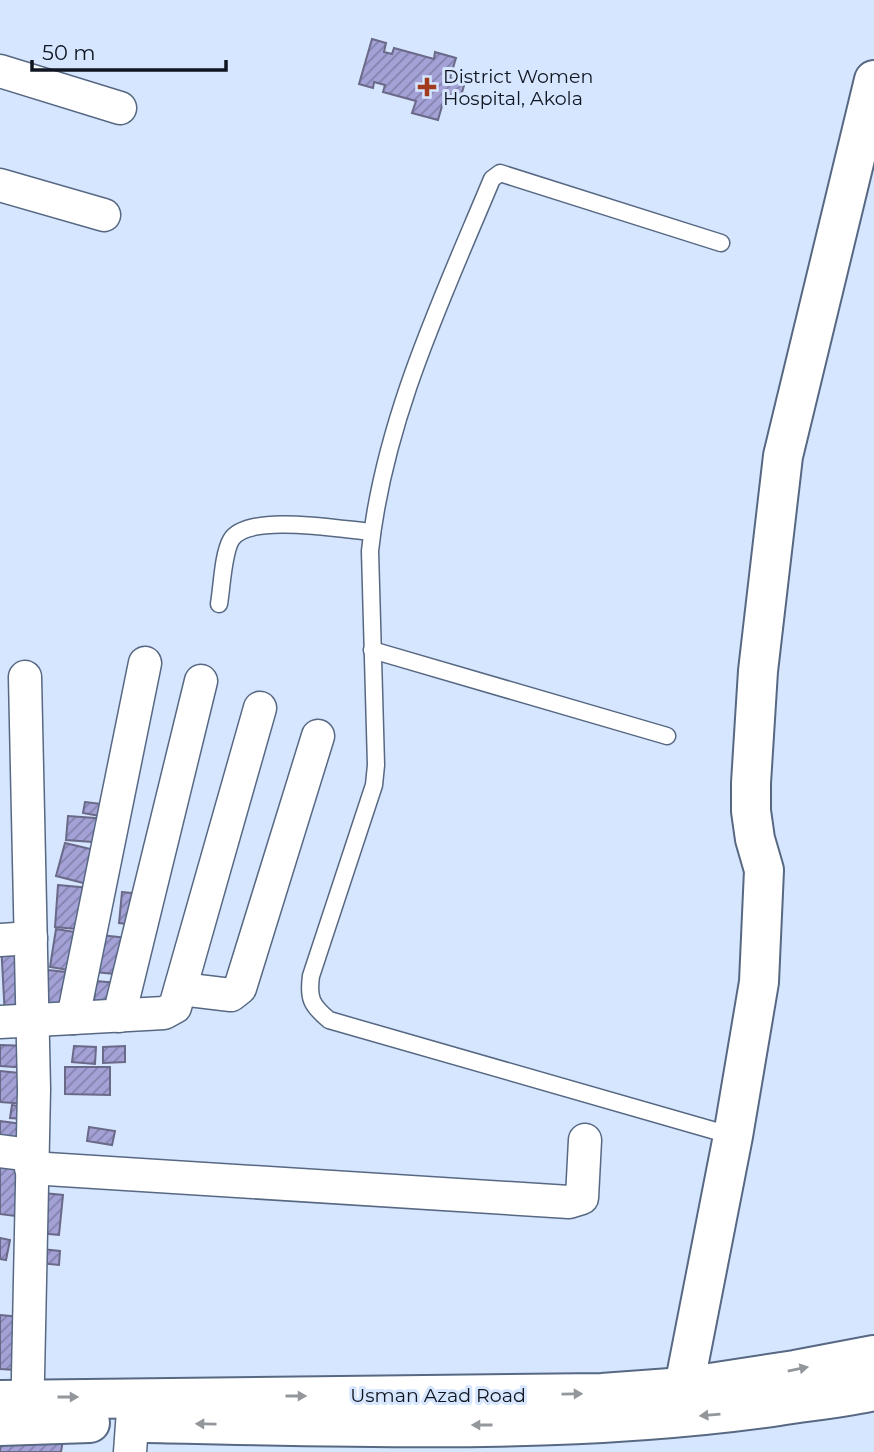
<svg xmlns="http://www.w3.org/2000/svg" width="874" height="1452" viewBox="0 0 874 1452" font-family="Montserrat,sans-serif">
<defs>
<pattern id="building-hatch" width="6" height="6" patternUnits="userSpaceOnUse" patternTransform="scale(1.75)"><rect width="6" height="6" fill="#a3a1d6"/><path d="M-1 1l2-2M0 6l6-6M5 7l2-2" fill="none" stroke="#8382ad"/></pattern>
</defs>
<rect width="100%" height="100%" fill="#d6e6fe"/>
<g fill="url(#building-hatch)" stroke="#6a6987" stroke-width="2">
<polygon points="372,39 386,43 384,52 392,54 394,48 434,59 435,52 456,58 450,78 465,82 459,103 444,99 438,120 412,113 416,101 383,92 385,85 374,82 373,88 359,84"/>
<polygon points="85,802 102,804 100,816 83,813"/>
<polygon points="68,816 108,819 106,843 66,840"/>
<polygon points="65,843 103,852 95,886 56,876"/>
<polygon points="58,885 90,888 87,930 55,927"/>
<polygon points="122,892 140,894 137,925 119,923"/>
<polygon points="56,929 81,933 75,971 50,967"/>
<polygon points="100,935 127,938 123,975 96,972"/>
<polygon points="24,942 27,1016 5,1017 1,943"/>
<polygon points="48,970 75,973 71,1011 44,1008"/>
<polygon points="96,981 117,983 115,1003 94,1001"/>
<polygon points="0,1045 30,1046 28,1068 0,1066"/>
<polygon points="74,1046 96,1047 95,1064 72,1062"/>
<polygon points="125,1046 125,1062 103,1063 103,1047"/>
<polygon points="65,1067 110,1067 110,1095 65,1094"/>
<polygon points="0,1071 29,1074 26,1104 0,1102"/>
<polygon points="12,1105 24,1107 23,1119 10,1118"/>
<polygon points="0,1121 30,1125 27,1148 0,1145"/>
<polygon points="89,1127 115,1131 112,1145 87,1141"/>
<polygon points="0,1162 24,1166 15,1216 0,1214"/>
<polygon points="43,1193 63,1195 59,1235 38,1233"/>
<polygon points="0,1238 10,1240 6,1260 0,1259"/>
<polygon points="41,1249 60,1251 59,1265 40,1263"/>
<polygon points="0,1315 21,1317 15,1370 0,1369"/>
<polygon points="0,1433 63,1440 61,1452 0,1452"/>
</g>
<g fill="none" stroke-linecap="round" stroke-linejoin="round">
<defs>
<g id="service">
<path d="M721,243L500,173L492,179C442,299 384,420 370,551L376,765L374,785L311,976C308,998 311,1005 329,1020L733,1136"/>
<path d="M219,604C222,586 223,554 231,540C247,512 344,530 372,532"/>
<polyline points="372,650 667,736"/>
</g>
<g id="minor">
<polyline points="0,71 120,108"/>
<polyline points="0,185 104,215"/>
<polyline points="25,677 34,1089 27,1424"/>
<polyline points="0,940 31,938"/>
<polyline points="181,989 231,995 240,988 318,736"/>
<polyline points="119,1016 201,681"/>
<polyline points="73,1018 145,663"/>
<polyline points="0,1022 164,1013 175,1007 260,708"/>
<polyline points="0,1151 31,1155"/>
<polyline points="31,1168 569,1202 582,1198 585,1140"/>
<polyline points="130,1452 134,1397"/>
</g>
<polyline id="tertiary" points="684,1387 733,1136 759,982 764,870 755,839 751,811 751,783 758,671 783,456 874,80"/>
<g id="secondary">
<polyline points="0,1400 602,1393 684,1387 795,1370 874,1355"/>
<path d="M147,1423C357,1427 570,1436 779,1406C811,1401 843,1398 874,1391"/>
<polyline points="0,1426 90,1423"/>
</g>
</defs>
<use href="#service" stroke="#576883" stroke-width="19"/>
<use href="#minor" stroke="#576883" stroke-width="35"/>
<use href="#tertiary" stroke="#576883" stroke-width="42"/>
<use href="#secondary" stroke="#576883" stroke-width="42"/>
<use href="#service" stroke="#fff" stroke-width="16"/>
<use href="#minor" stroke="#fff" stroke-width="32"/>
<use href="#tertiary" stroke="#fff" stroke-width="38"/>
<use href="#secondary" stroke="#fff" stroke-width="38"/>
</g>
<defs><path id="oneway-solid" d="M-6-.8H1V-3.2L6.5 0L1 3.2V.8H-6Z" transform="scale(1.75)"/></defs>
<g fill="#93969b">
<use href="#oneway-solid" transform="translate(798 1369) rotate(-11)"/>
<use href="#oneway-solid" transform="translate(572 1394) rotate(-1)"/>
<use href="#oneway-solid" transform="translate(296 1396)"/>
<use href="#oneway-solid" transform="translate(68 1397)"/>
<use href="#oneway-solid" transform="translate(710 1415) rotate(175)"/>
<use href="#oneway-solid" transform="translate(206 1424) rotate(-179)"/>
<use href="#oneway-solid" transform="translate(482 1425) rotate(180)"/>
</g>
<path fill="#a23a1d" stroke="#d6e6fe" stroke-width="2.5" d="M423.5 76.5h7v7h7v7h-7v7h-7v-7h-7v-7h7z"/>
<g text-anchor="middle" dominant-baseline="central" stroke-width="6" stroke-linejoin="round" paint-order="stroke">
<g font-size="19" fill="#101621" stroke="#d6e6fe" text-anchor="start">
<text x="443" y="76">District Women<tspan x="443" dy="22">Hospital, Akola</tspan></text>
</g>
<g font-size="19" fill="#101621" stroke="#d6e6fe">
<text x="438" y="1395">Usman Azad Road</text>
</g>
</g>
<path d="M32 60v10h194v-10" fill="none" stroke="#101621" stroke-width="3.5"/>
<text x="42" y="60" font-size="21" fill="#101621" stroke="#d6e6fe" stroke-width="5" paint-order="stroke">50 m</text>
</svg>
